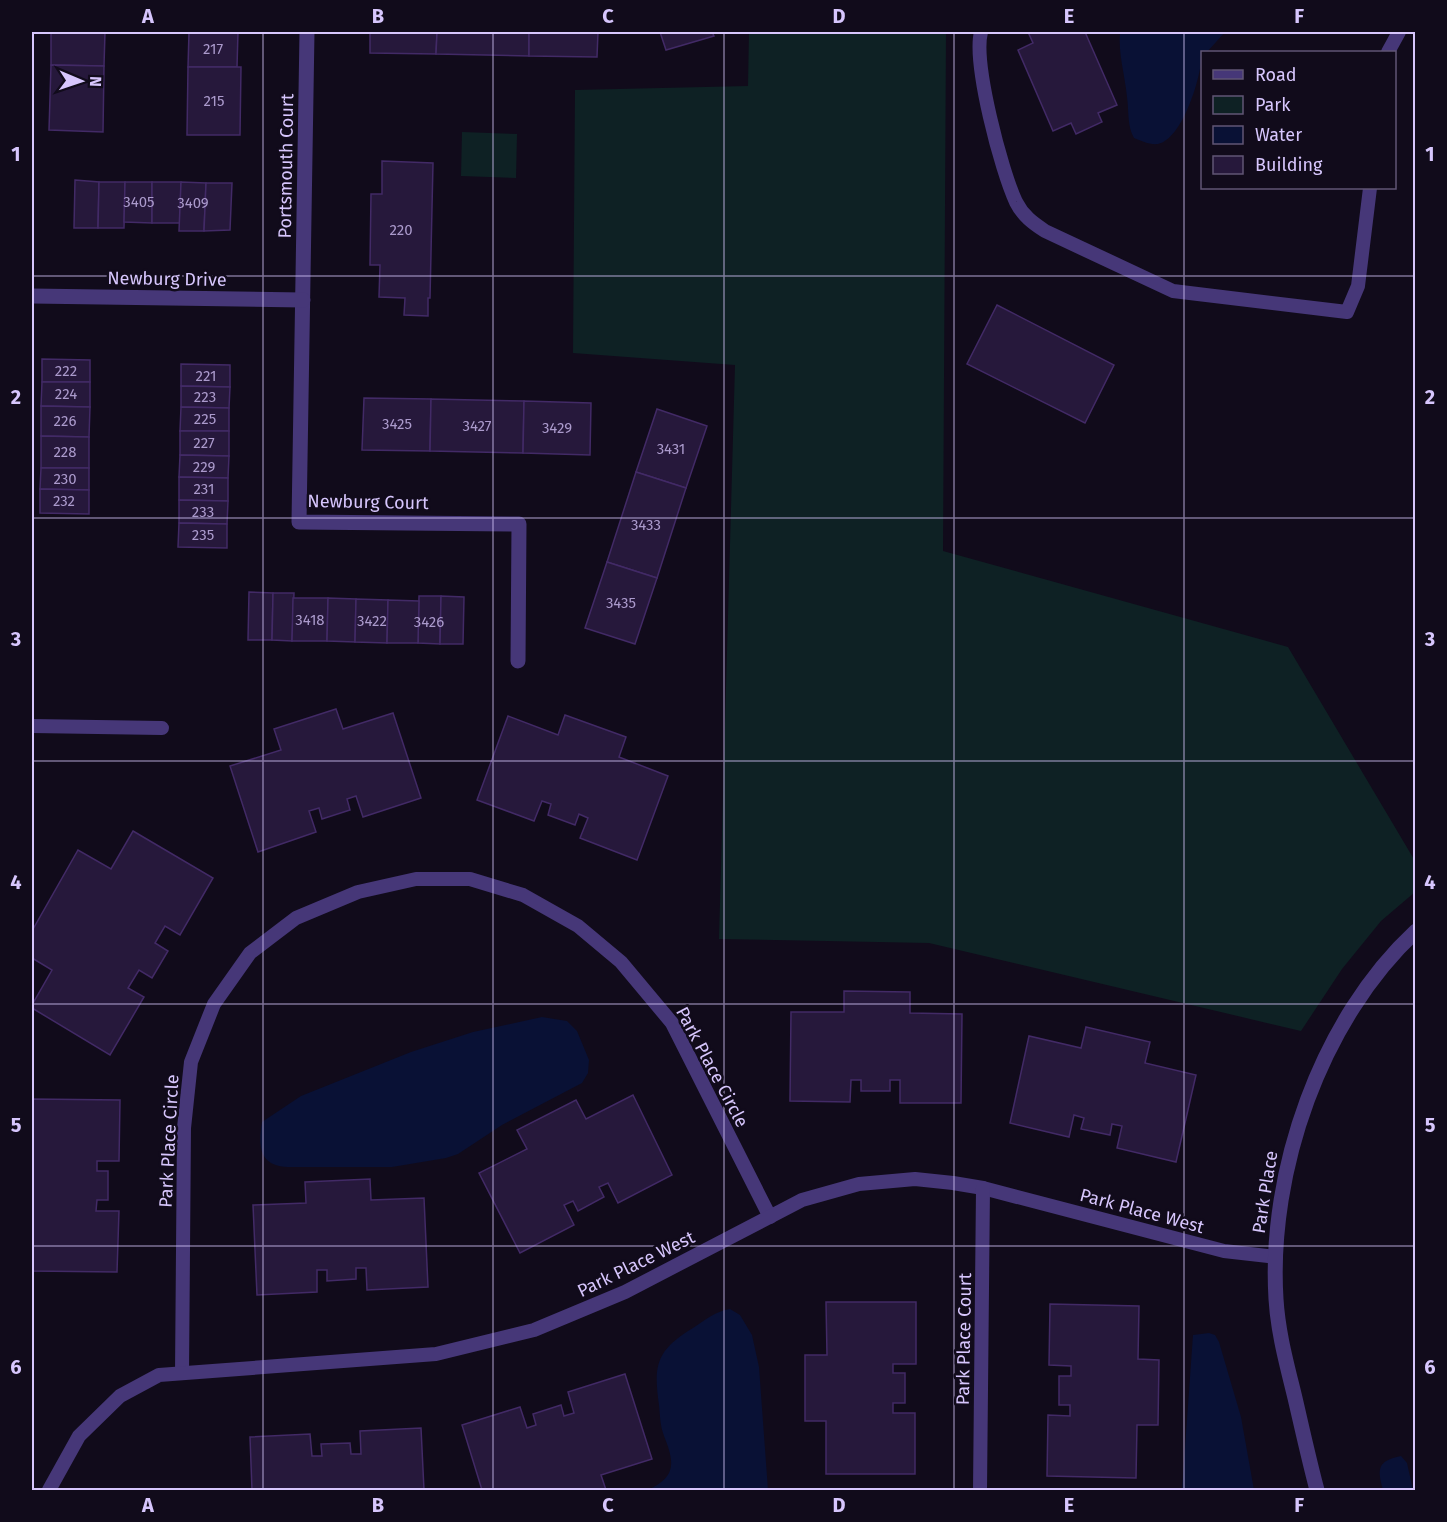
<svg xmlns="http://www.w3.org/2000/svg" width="1447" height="1522" viewBox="0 0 1447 1522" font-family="'Fira Sans',sans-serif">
<rect width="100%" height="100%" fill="#110b1b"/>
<g fill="#0e2124">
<polygon points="749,32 946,32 943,551 1288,647 1415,861 1415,892 1381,921 1342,969 1301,1031 929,943 719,939 735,365 573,353 575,90 748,86"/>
<polygon points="462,132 517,134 516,178 461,176"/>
</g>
<g fill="#091135">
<path d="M1120,32H1225L1207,52H1202C1202,75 1183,139 1158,144C1150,145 1141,141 1134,138C1127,126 1129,111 1127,97C1125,75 1118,54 1120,32Z"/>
<path d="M542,1017L567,1021L577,1031L589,1060L588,1073L582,1083L502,1125L458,1154L446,1158L392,1167H288C259,1166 258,1146 262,1122L301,1096L411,1052L473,1032Z"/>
<path d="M730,1309L740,1315L752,1335L759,1367L768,1490H648C656,1486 665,1481 669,1473C675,1460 667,1445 663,1433C660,1424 660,1414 659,1405C653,1364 657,1350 693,1328C705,1320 716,1311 730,1309Z"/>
<polygon points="1209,1333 1215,1335 1219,1342 1241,1417 1254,1490 1182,1490 1193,1335"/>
<path d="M1401,1456L1407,1463L1413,1490H1383C1377,1469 1377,1461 1401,1456Z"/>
</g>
<g fill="#26183b" stroke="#422a66" stroke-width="1.5">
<polygon points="51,32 105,32 104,66 51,65"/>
<polygon points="189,32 238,32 237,67 188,67"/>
<polygon points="370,32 437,32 436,54 370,53"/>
<polygon points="437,32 529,32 529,56 436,54"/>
<polygon points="529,32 598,32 597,57 529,56"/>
<polygon points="660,32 712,32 714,36 666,50"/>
<polygon points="1028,32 1085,32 1117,105 1098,113 1102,122 1076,134 1071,123 1053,131 1018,50 1033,43"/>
<polygon points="51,65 104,66 103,132 49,130"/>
<polygon points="188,67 241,67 240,135 187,135"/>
<polygon points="382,161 433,163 430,298 428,298 428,316 404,315 405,298 379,297 380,265 370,265 371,194 382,194"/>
<polygon points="75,180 99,182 98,228 74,228"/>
<polygon points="99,182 125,182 124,228 98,228"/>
<polygon points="125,182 152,182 152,223 124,222"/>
<polygon points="152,182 181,182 180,223 152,223"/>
<polygon points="181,182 206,183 204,231 179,231"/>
<polygon points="206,183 232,183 230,230 204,231"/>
<polygon points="997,305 1114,365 1085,423 967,364"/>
<polygon points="42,359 90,360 90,382 42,382"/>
<polygon points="181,364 230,365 230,387 181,386"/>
<polygon points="42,382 90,382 90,407 41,406"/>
<polygon points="181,386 230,387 229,408 181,407"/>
<polygon points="364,398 431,399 430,451 362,450"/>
<polygon points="431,399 524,401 523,453 430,451"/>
<polygon points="524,401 591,403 590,455 523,453"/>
<polygon points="41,406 90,407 89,437 41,436"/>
<polygon points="181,407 229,408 229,431 180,431"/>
<polygon points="657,409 707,426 686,488 636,472"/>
<polygon points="180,431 229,431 229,456 180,455"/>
<polygon points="41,436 89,437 89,468 41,468"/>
<polygon points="180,455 229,456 228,478 179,477"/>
<polygon points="41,468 89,468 89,490 40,489"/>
<polygon points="636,472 686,488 657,578 607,562"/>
<polygon points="179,477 228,478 228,501 179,500"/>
<polygon points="40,489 89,490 89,514 40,513"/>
<polygon points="179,500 228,501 227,524 179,523"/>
<polygon points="179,523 227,524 227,548 178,547"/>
<polygon points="607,562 657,578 635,644 585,628"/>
<polygon points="249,592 273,593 272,640 248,640"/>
<polygon points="273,593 294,593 292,641 272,640"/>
<polygon points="419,596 441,596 440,644 418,643"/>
<polygon points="441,596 464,597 463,644 440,644"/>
<polygon points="293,598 328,598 327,641 292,641"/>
<polygon points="328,598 356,599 355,642 327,641"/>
<polygon points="356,599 388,600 387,643 355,642"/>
<polygon points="388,600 419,601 418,643 387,643"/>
<polygon points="336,709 343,729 393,713 421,798 363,817 356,796 347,799 350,810 322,819 319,808 309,811 316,832 258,852 230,766 281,750 274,729"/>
<polygon points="565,715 626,737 619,757 668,776 637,860 580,838 588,818 579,814 575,825 548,815 551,804 542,801 534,821 477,800 508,716 558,735"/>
<polygon points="133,831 213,878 180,935 165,926 155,943 168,951 152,978 139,970 128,988 144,997 110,1055 32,1008 32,1005 52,970 32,958 32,931 78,850 111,869"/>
<polygon points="844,991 910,992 910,1013 962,1014 961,1103 900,1103 900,1080 890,1080 890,1091 861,1091 861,1080 851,1080 850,1102 790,1101 791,1012 844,1012"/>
<polygon points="1086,1027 1150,1042 1145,1063 1196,1075 1176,1162 1117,1148 1122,1126 1112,1124 1110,1135 1081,1129 1084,1118 1074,1115 1069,1137 1010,1123 1029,1036 1081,1048"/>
<polygon points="633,1095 672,1175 618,1203 608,1183 599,1187 604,1197 578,1211 573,1201 564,1205 574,1225 520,1253 479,1173 527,1149 517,1130 576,1100 586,1119"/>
<polygon points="32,1099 120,1100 119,1161 97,1161 97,1171 108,1171 108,1200 97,1200 96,1211 119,1211 117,1272 32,1271"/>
<polygon points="370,1179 371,1200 424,1198 428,1287 367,1290 366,1268 356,1268 356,1279 327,1281 327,1270 317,1270 317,1292 257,1295 253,1205 306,1203 305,1182"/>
<polygon points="826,1302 916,1302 916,1364 893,1364 893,1373 905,1373 905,1403 893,1403 893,1413 915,1413 915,1474 826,1474 826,1421 805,1421 805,1355 827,1355"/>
<polygon points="1050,1304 1139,1306 1138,1359 1159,1360 1158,1425 1137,1425 1136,1478 1047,1476 1048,1415 1070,1416 1070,1405 1059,1405 1059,1376 1071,1376 1071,1366 1049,1365"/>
<polygon points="625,1374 652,1459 601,1475 606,1490 482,1490 462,1425 520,1407 527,1428 536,1425 533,1414 561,1405 564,1416 574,1413 568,1392"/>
<polygon points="421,1428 424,1490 252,1490 250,1437 310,1434 312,1456 322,1456 321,1444 350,1443 351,1454 361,1454 360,1431"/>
</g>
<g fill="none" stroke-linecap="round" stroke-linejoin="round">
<g stroke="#463778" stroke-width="14">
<path d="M981,32C973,63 1001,170 1016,202C1023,216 1033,223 1045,231L1173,291L1347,312L1358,286L1370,188"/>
<polyline points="1388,52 1399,32"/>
<polyline points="32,726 162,728"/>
<polyline points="182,1373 184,1128 191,1062 214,1004 250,953 296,918 358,892 416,879 470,879 523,895 578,926 621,962 672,1023 770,1217"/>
<polyline points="49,1490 79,1436 120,1396 159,1375 436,1354 534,1330 625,1292 802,1200 859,1184 915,1179 953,1183 983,1188 1224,1251 1276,1257"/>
<polyline points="980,1490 983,1188"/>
</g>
<g stroke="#463778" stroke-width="15">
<polyline points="307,32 299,522 519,524 518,661"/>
<polyline points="32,296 303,300"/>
<path d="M1317,1490C1309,1460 1302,1428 1295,1398C1287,1365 1278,1333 1276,1299C1268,1171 1321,1019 1416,931"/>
</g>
</g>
<path fill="none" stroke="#d7c6fd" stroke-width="1.5" stroke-opacity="0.55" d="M263,32V1490M493,32V1490M724,32V1490M954,32V1490M1184,32V1490M32,276H1416M32,518H1416M32,761H1416M32,1004H1416M32,1246H1416"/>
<g text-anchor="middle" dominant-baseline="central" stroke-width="5" stroke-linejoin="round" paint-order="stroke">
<g font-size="15" fill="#ab9acc">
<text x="213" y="49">217</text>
<text x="214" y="101">215</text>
<text x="139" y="202">3405</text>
<text x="193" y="203">3409</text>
<text x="401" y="230">220</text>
<text x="66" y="371">222</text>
<text x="206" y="376">221</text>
<text x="66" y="394">224</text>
<text x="205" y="397">223</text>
<text x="205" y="419">225</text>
<text x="65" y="421">226</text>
<text x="397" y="424">3425</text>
<text x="477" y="426">3427</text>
<text x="557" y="428">3429</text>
<text x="204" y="443">227</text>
<text x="671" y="449">3431</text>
<text x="65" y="452">228</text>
<text x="204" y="467">229</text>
<text x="65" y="479">230</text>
<text x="204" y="489">231</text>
<text x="64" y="501">232</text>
<text x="203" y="512">233</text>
<text x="646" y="525">3433</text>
<text x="203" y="535">235</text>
<text x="621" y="603">3435</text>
<text x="310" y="620">3418</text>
<text x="372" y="621">3422</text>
<text x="429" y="622">3426</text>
</g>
<g font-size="18" fill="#d7c6fd" stroke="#110b1b">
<text transform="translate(286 166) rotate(-89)">Portsmouth Court</text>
<text transform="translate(167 279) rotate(1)">Newburg Drive</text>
<text transform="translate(368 502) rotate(1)">Newburg Court</text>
<text transform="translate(712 1067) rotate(62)">Park Place Circle</text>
<text transform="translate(169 1141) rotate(-87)">Park Place Circle</text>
<text transform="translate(1265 1192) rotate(-81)">Park Place</text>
<text transform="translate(1142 1211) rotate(15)">Park Place West</text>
<text transform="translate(636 1264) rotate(-26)">Park Place West</text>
<text transform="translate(964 1339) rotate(-89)">Park Place Court</text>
</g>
</g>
<rect width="1447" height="1522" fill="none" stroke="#110b1b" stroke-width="66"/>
<rect x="1201" y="51" width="195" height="138" fill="#110b1b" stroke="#605675" stroke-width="1.5"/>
<rect x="1213" y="70" width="30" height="9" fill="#463778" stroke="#605675" stroke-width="1.5"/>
<text x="1255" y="81" font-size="18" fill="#d7c6fd">Road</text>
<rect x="1213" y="96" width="30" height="18" fill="#0e2124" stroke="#605675" stroke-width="1.5"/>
<text x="1255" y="111" font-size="18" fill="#d7c6fd">Park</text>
<rect x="1213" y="126" width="30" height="18" fill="#091135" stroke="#605675" stroke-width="1.5"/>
<text x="1255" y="141" font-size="18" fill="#d7c6fd">Water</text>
<rect x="1213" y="156" width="30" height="18" fill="#26183b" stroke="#605675" stroke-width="1.5"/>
<text x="1255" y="171" font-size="18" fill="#d7c6fd">Building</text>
<g transform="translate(81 81) rotate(92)" stroke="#110b1b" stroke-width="4.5" paint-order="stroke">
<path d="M0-4.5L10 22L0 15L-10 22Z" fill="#d7c6fd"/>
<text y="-9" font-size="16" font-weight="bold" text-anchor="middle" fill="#d7c6fd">N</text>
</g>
<rect x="33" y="33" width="1381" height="1456" fill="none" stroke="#d7c6fd" stroke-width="2"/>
<g font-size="20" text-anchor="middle" font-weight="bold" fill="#d7c6fd">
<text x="148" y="23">A</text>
<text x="378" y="23">B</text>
<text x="608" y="23">C</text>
<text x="839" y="23">D</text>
<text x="1069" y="23">E</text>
<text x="1299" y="23">F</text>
<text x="16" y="161">1</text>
<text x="1430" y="161">1</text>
<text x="16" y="404">2</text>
<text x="1430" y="404">2</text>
<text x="16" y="646">3</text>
<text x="1430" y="646">3</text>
<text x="16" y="889">4</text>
<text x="1430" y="889">4</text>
<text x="16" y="1132">5</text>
<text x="1430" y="1132">5</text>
<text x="16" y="1374">6</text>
<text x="1430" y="1374">6</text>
<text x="148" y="1512">A</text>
<text x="378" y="1512">B</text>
<text x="608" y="1512">C</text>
<text x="839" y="1512">D</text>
<text x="1069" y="1512">E</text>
<text x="1299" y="1512">F</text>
</g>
</svg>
